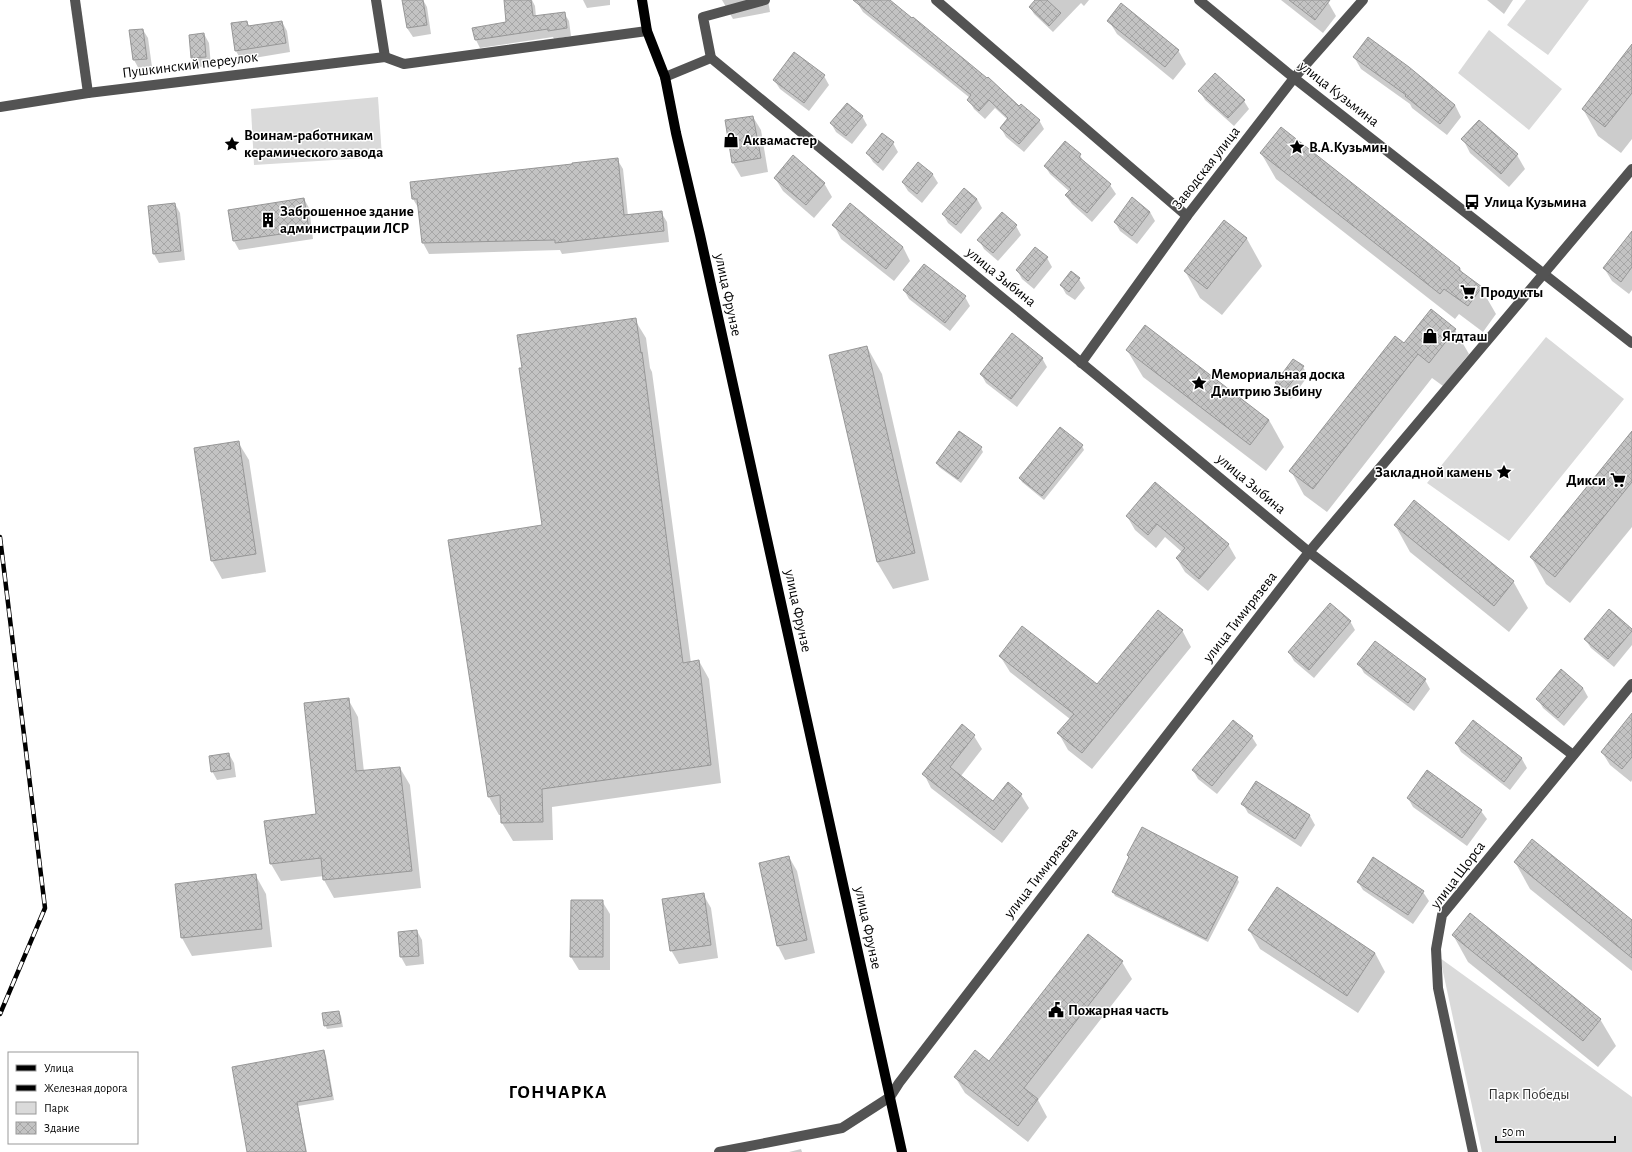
<svg xmlns="http://www.w3.org/2000/svg" width="1632" height="1152" viewBox="0 0 1632 1152" font-family="'Alegreya Sans',sans-serif">
<defs>
<pattern id="building-cross-hatch" width="8" height="8" patternUnits="userSpaceOnUse"><rect width="8" height="8" fill="#c3c3c3"/><path d="M0 0l8 8M0 8l8-8" fill="none" stroke="#a6a6a6"/></pattern>
</defs>
<rect width="100%" height="100%" fill="#fff"/>
<g fill="#dadada">
<polygon points="1526,0 1589,0 1548,55 1507,25"/>
<polygon points="1489,30 1562,89 1529,130 1458,73"/>
<polygon points="378,97 382,157 254,165 251,109"/>
<polygon points="1546,337 1624,399 1509,541 1427,483"/>
<polygon points="1440,958 1632,1097 1632,1152 1482,1152"/>
</g>
<g fill="#0003">
<polygon points="410,0 423,0 427,7 431,34 413,37 407,28 403,1"/>
<polygon points="508,0 532,0 535,6 536,17 564,13 569,21 571,36 554,39 553,37 480,48 476,40 507,23"/>
<polygon points="583,0 610,0 610,5 587,8"/>
<polygon points="722,0 768,0 770,12 733,19"/>
<polygon points="861,0 888,0 1019,107 1039,120 1044,129 1024,152 1006,137 1001,128 1008,120 995,108 985,119 974,109 969,100 970,98 863,12 858,4"/>
<polygon points="1036,0 1089,0 1084,6 1081,3 1053,32 1034,14 1030,7"/>
<polygon points="1281,0 1325,0 1328,2 1336,16 1323,33"/>
<polygon points="1487,0 1513,0 1504,14"/>
<polygon points="1109,21 1178,50 1186,64 1173,80 1117,34"/>
<polygon points="247,22 250,27 282,22 287,31 290,52 241,60 236,51 232,24"/>
<polygon points="143,30 148,38 152,67 139,69 134,60 130,31"/>
<polygon points="204,34 209,43 211,66 197,67 192,58 190,36"/>
<polygon points="1632,45 1632,139 1621,153 1598,136 1583,109"/>
<polygon points="1354,57 1455,105 1461,117 1447,135 1412,108 1410,104 1361,69"/>
<polygon points="824,76 829,85 809,111 780,89 774,80"/>
<polygon points="1200,91 1244,101 1249,109 1234,126 1205,100"/>
<polygon points="862,116 867,125 852,144 836,132 831,123"/>
<polygon points="753,117 761,130 768,172 741,177 733,163 726,121"/>
<polygon points="1479,121 1517,155 1525,169 1509,187 1470,153 1463,139"/>
<polygon points="893,143 898,152 883,171 873,162 868,154"/>
<polygon points="1261,153 1460,268 1463,274 1481,288 1496,314 1483,332 1459,314 1455,319 1276,179"/>
<polygon points="1080,155 1084,163 1110,185 1116,194 1092,222 1072,204 1066,196 1070,192 1050,174 1045,166"/>
<polygon points="617,159 623,169 628,216 661,212 667,222 669,242 562,254 560,250 429,254 423,243 419,209 413,199 573,165"/>
<polygon points="933,175 938,183 922,203 908,191 903,183"/>
<polygon points="775,178 824,183 832,197 814,218 783,191"/>
<polygon points="304,199 309,208 313,239 239,250 234,241 229,211"/>
<polygon points="977,199 982,208 961,234 948,223 943,214"/>
<polygon points="175,204 180,213 185,260 159,263 154,254 149,207"/>
<polygon points="1150,212 1155,221 1137,244 1120,231 1115,222"/>
<polygon points="1002,213 1016,226 1021,235 998,261 984,249 979,240"/>
<polygon points="1225,221 1247,239 1262,266 1222,315 1200,298 1185,271"/>
<polygon points="834,225 903,247 910,261 894,281 841,239"/>
<polygon points="1632,233 1632,290 1629,294 1612,281 1604,268"/>
<polygon points="1035,248 1047,258 1052,267 1034,289 1022,279 1017,270"/>
<polygon points="1071,272 1079,279 1085,288 1075,300 1066,294 1061,285"/>
<polygon points="904,290 965,297 970,306 950,331 909,299"/>
<polygon points="1431,310 1455,330 1469,354 1443,386 1432,378 1327,512 1304,495 1291,471 1404,344"/>
<polygon points="635,320 646,338 650,368 652,372 691,663 699,661 709,679 721,783 552,807 553,840 513,841 502,823 502,815 499,815 489,797 543,526"/>
<polygon points="867,347 882,374 929,580 893,589 877,562"/>
<polygon points="1127,350 1269,420 1284,447 1266,471 1143,377"/>
<polygon points="1042,358 1047,367 1017,407 986,383 981,374"/>
<polygon points="1303,367 1308,376 1291,399 1281,392 1276,383"/>
<polygon points="1632,432 1632,527 1570,603 1546,584 1531,557"/>
<polygon points="238,442 249,460 266,572 222,579 212,561"/>
<polygon points="1082,446 1084,450 1044,500 1022,482 1020,478"/>
<polygon points="981,448 983,452 961,483 939,467 937,463"/>
<polygon points="1155,483 1228,544 1236,558 1208,591 1185,572 1177,559 1182,552 1165,537 1156,548 1135,530 1127,516"/>
<polygon points="1395,525 1513,581 1528,608 1509,632 1410,552"/>
<polygon points="1350,621 1355,630 1314,678 1294,661 1289,652"/>
<polygon points="1182,630 1191,647 1092,769 1068,750 1059,734 1070,719 1010,672 1000,656 1098,686"/>
<polygon points="1632,630 1632,645 1614,667 1591,648 1585,639"/>
<polygon points="1359,664 1425,680 1430,689 1414,711 1364,673"/>
<polygon points="1583,688 1588,697 1564,726 1543,708 1538,699"/>
<polygon points="348,699 358,717 364,772 400,768 410,785 421,888 334,898 324,880 324,876 281,881 271,864 317,815"/>
<polygon points="1632,714 1632,780 1631,782 1610,765 1602,752"/>
<polygon points="1473,721 1522,759 1527,768 1510,790 1461,752 1456,743"/>
<polygon points="974,736 982,749 961,776 993,802 1008,784 1021,795 1029,808 1002,843 931,788 924,774"/>
<polygon points="1252,737 1257,745 1217,794 1198,779 1193,770"/>
<polygon points="229,754 234,763 236,777 217,780 212,771"/>
<polygon points="1257,782 1310,816 1315,825 1301,847 1248,813 1243,804"/>
<polygon points="1408,798 1481,811 1487,819 1467,846 1413,807"/>
<polygon points="1128,855 1237,878 1239,882 1208,942 1115,896 1113,892 1129,858"/>
<polygon points="789,857 797,871 815,953 785,960 778,946 760,864"/>
<polygon points="1515,862 1632,921 1632,971 1530,889"/>
<polygon points="256,876 266,894 272,947 192,956 182,938 176,885"/>
<polygon points="1358,882 1423,892 1429,901 1413,924 1363,890"/>
<polygon points="1277,889 1375,953 1385,972 1358,1013 1260,949 1249,930"/>
<polygon points="703,894 711,908 718,958 679,964 671,950"/>
<polygon points="602,901 610,914 610,970 579,970 571,957"/>
<polygon points="417,931 422,940 424,964 406,966 401,957"/>
<polygon points="1453,935 1600,1019 1616,1046 1598,1067 1468,962"/>
<polygon points="1122,962 1132,979 1038,1100 1047,1117 1028,1142 965,1093 955,1077 989,1062"/>
<polygon points="339,1012 341,1016 343,1027 327,1029 325,1025"/>
<polygon points="324,1052 326,1056 334,1100 298,1106 307,1152 248,1152"/>
<polygon points="801,1149 802,1152 789,1152"/>
</g>
<g fill="url(#building-cross-hatch)" stroke="#979797">
<polygon points="402,0 423,0 427,25 407,28"/>
<polygon points="504,0 531,0 533,16 565,12 567,28 548,31 548,29 475,40 472,28 506,22"/>
<polygon points="853,0 890,0 912,18 913,17 987,78 988,77 1019,106 1021,104 1040,120 1019,144 1000,128 1008,118 989,100 979,111 967,100 971,95"/>
<polygon points="1035,0 1047,0 1061,13 1049,26 1029,7"/>
<polygon points="1289,0 1330,0 1315,20"/>
<polygon points="1121,3 1179,50 1165,67 1107,21"/>
<polygon points="247,21 248,26 282,21 286,43 235,51 231,23"/>
<polygon points="143,29 147,59 133,60 129,30"/>
<polygon points="204,33 206,57 191,58 189,35"/>
<polygon points="1368,37 1409,67 1455,105 1440,124 1405,96 1406,95 1353,57"/>
<polygon points="1632,44 1632,93 1605,127 1582,109"/>
<polygon points="794,52 825,75 804,103 773,80"/>
<polygon points="1215,73 1245,100 1228,118 1198,91"/>
<polygon points="847,103 863,116 846,136 830,123"/>
<polygon points="753,116 761,158 732,163 725,120"/>
<polygon points="1479,120 1518,154 1501,174 1461,139"/>
<polygon points="1281,127 1460,268 1459,270 1482,287 1468,306 1444,289 1440,294 1260,153"/>
<polygon points="882,133 894,142 878,163 866,153"/>
<polygon points="1065,141 1081,154 1079,157 1111,184 1087,213 1065,195 1071,189 1044,166"/>
<polygon points="793,155 825,183 806,205 774,178"/>
<polygon points="618,158 624,215 662,211 664,231 555,243 555,240 422,243 417,199 412,199 410,182 572,164 572,163"/>
<polygon points="918,162 933,174 917,194 902,182"/>
<polygon points="964,188 977,199 956,225 942,214"/>
<polygon points="1132,197 1150,212 1132,236 1114,222"/>
<polygon points="304,198 309,230 233,241 228,210"/>
<polygon points="175,203 181,251 153,254 148,206"/>
<polygon points="850,203 903,247 886,269 832,225"/>
<polygon points="1002,212 1017,225 993,253 977,240"/>
<polygon points="1224,220 1247,238 1207,289 1184,271"/>
<polygon points="1632,231 1632,267 1621,282 1603,268"/>
<polygon points="1035,247 1048,257 1028,281 1016,270"/>
<polygon points="924,264 966,296 945,323 903,290"/>
<polygon points="1071,271 1080,278 1069,292 1060,285"/>
<polygon points="1431,309 1456,329 1429,363 1418,354 1313,489 1289,471 1395,336 1404,343"/>
<polygon points="636,318 641,353 642,352 683,663 699,660 711,765 542,789 543,822 501,823 500,795 488,797 448,540 542,525 519,368 522,368 517,335"/>
<polygon points="1145,325 1269,420 1250,445 1126,350"/>
<polygon points="1012,333 1043,358 1011,399 980,374"/>
<polygon points="867,346 915,553 877,562 829,355"/>
<polygon points="1293,359 1304,366 1285,391 1275,383"/>
<polygon points="1060,427 1083,445 1042,496 1019,478"/>
<polygon points="959,431 982,447 958,479 936,463"/>
<polygon points="1632,431 1632,482 1555,577 1530,557"/>
<polygon points="239,441 256,554 211,561 194,448"/>
<polygon points="1155,482 1229,544 1199,579 1176,558 1185,548 1157,524 1148,535 1126,516"/>
<polygon points="1414,500 1514,581 1494,606 1394,525"/>
<polygon points="1330,603 1351,621 1309,670 1288,652"/>
<polygon points="1609,609 1632,629 1632,631 1608,659 1584,639"/>
<polygon points="1158,610 1183,630 1082,753 1057,733 1074,714 999,656 1022,626 1097,684"/>
<polygon points="1375,641 1426,679 1408,703 1357,664"/>
<polygon points="1561,669 1583,688 1558,718 1536,699"/>
<polygon points="349,698 356,771 400,767 412,871 323,880 321,858 270,864 264,821 316,814 304,703"/>
<polygon points="1632,713 1632,757 1622,769 1601,752"/>
<polygon points="1233,720 1253,736 1212,786 1192,770"/>
<polygon points="1473,720 1522,758 1504,782 1455,743"/>
<polygon points="962,724 975,735 950,767 993,801 1008,782 1022,794 994,830 922,774"/>
<polygon points="229,753 231,769 211,772 209,756"/>
<polygon points="1427,770 1482,810 1462,838 1407,798"/>
<polygon points="1256,781 1310,815 1295,839 1241,804"/>
<polygon points="1142,827 1238,877 1206,939 1112,892 1129,857 1127,855"/>
<polygon points="1532,839 1632,920 1632,958 1514,862"/>
<polygon points="789,856 807,940 777,946 759,863"/>
<polygon points="1373,857 1424,891 1408,915 1357,882"/>
<polygon points="256,874 262,929 181,938 175,884"/>
<polygon points="1277,887 1375,953 1347,996 1248,930"/>
<polygon points="704,893 711,945 670,951 662,899"/>
<polygon points="571,900 603,900 603,957 570,957"/>
<polygon points="1470,913 1601,1019 1583,1041 1452,935"/>
<polygon points="417,930 419,956 400,957 398,932"/>
<polygon points="1088,934 1123,961 1024,1088 1038,1099 1018,1126 954,1077 975,1050 989,1061"/>
<polygon points="339,1011 341,1023 324,1026 322,1013"/>
<polygon points="324,1050 332,1096 297,1102 306,1152 247,1152 232,1067"/>
</g>
<g fill="none" stroke-linecap="round" stroke-linejoin="round">
<g stroke="#535353" stroke-width="10">
<polyline points="75,0 88,93"/>
<polyline points="376,0 385,57"/>
<polyline points="936,0 1187,216"/>
<polyline points="1199,0 1294,78 1632,343"/>
<polyline points="711,58 703,17 765,0"/>
<polyline points="665,77 711,58 1095,374 1309,552 1573,755"/>
<polyline points="0,107 88,93 385,57 404,64 647,31"/>
<polyline points="1081,363 1187,216 1294,78 1363,0"/>
<polyline points="719,1152 842,1128 890,1097 899,1083 1125,789 1309,552 1632,169"/>
<polyline points="1473,1152 1438,988 1436,949 1442,915 1632,684"/>
</g>
<polyline stroke="#000" stroke-width="10" points="642,0 647,31 665,77 676,133 700,235 902,1152"/>
<defs>
<polyline id="rail" points="0,537 45,908 0,1014"/>
</defs>
<use href="#rail" stroke="#000" stroke-width="4.5"/>
<use href="#rail" stroke="#fff" stroke-width="3" stroke-dasharray="9" stroke-linecap="butt"/>
</g>
<defs>
<symbol id="shop-bare" viewBox="-9 -9 18 18"><path d="M-5-2.5h2.3a2.7 3.5 0 0 1 5.4 0H5L5.5 6h-11ZM-1.5-2.5h3a1.5 2.3 0 0 0-3 0Z" fill="#000" stroke="#fff" stroke-width="2.5" paint-order="stroke"/></symbol>
<symbol id="sight-bare" viewBox="-9 -9 18 18"><path d="M0-6L1.8-2.2L6-1.7L2.9 1.2L3.7 5.4L0 3.3L-3.7 5.4L-2.9 1.2L-6-1.7L-1.8-2.2Z" fill="#000" stroke="#fff" stroke-width="2.5" paint-order="stroke"/></symbol>
<symbol id="bus-bare" viewBox="-9 -9 18 18"><path d="M-5-6H5V4H4V6H2V4H-2V6H-4V4H-5ZM-3.5-4V0h7V-4ZM-3.5 1.2v1.5H-2V1.2ZM2 1.2v1.5H3.5V1.2Z" fill="#000" stroke="#fff" stroke-width="2.5" paint-order="stroke"/></symbol>
<symbol id="building-bare" viewBox="-9 -9 18 18"><path d="M-4-6H4V6H1V3H-1V6H-4ZM-2.5-4.3h1.7v1.8h-1.7ZM.8-4.3h1.7v1.8H.8ZM-2.5-1h1.7V.8h-1.7ZM.8-1h1.7V.8H.8Z" fill="#000" stroke="#fff" stroke-width="2.5" paint-order="stroke"/></symbol>
<symbol id="supermarket-bare" viewBox="-9 -9 18 18"><path d="M-6-5.5h2.5l.6 2H6L4.5 2H-2.5L-4.4-4H-6ZM-1.5 3.2a1.3 1.3 0 1 0 .1 0ZM3 3.2a1.3 1.3 0 1 0 .1 0Z" fill="#000" stroke="#fff" stroke-width="2.5" paint-order="stroke"/></symbol>
<symbol id="civic-bare" viewBox="-9 -9 18 18"><path d="M-.6-6.5H3V-4.5H.6V-3L4-1V1h2V6H-6V1h2V-1L-.6-3ZM-1.2 2.5V6h2.4V2.5Z" fill="#000" stroke="#fff" stroke-width="2.5" paint-order="stroke"/></symbol>
</defs>
<g fill-rule="evenodd">
<use href="#shop-bare" x="720" y="129" width="22" height="22"/>
<use href="#sight-bare" x="221" y="133" width="22" height="22"/>
<use href="#sight-bare" x="1286" y="136" width="22" height="22"/>
<use href="#bus-bare" x="1461" y="191" width="22" height="22"/>
<use href="#building-bare" x="257" y="209" width="22" height="22"/>
<use href="#supermarket-bare" x="1457" y="281" width="22" height="22"/>
<use href="#shop-bare" x="1419" y="325" width="22" height="22"/>
<use href="#sight-bare" x="1188" y="372" width="22" height="22"/>
<use href="#sight-bare" x="1493" y="461" width="22" height="22"/>
<use href="#supermarket-bare" x="1607" y="469" width="22" height="22"/>
<use href="#civic-bare" x="1045" y="999" width="22" height="22"/>
</g>
<g text-anchor="middle" dominant-baseline="central" stroke-width="3" stroke-linejoin="round" paint-order="stroke">
<g font-size="15" fill="#000" stroke="#fff">
<text transform="translate(190 65) rotate(-7)">Пушкинский переулок</text>
<text transform="translate(1339 94) rotate(38)">улица Кузьмина</text>
<text transform="translate(1206 168) rotate(-52)">Заводская улица</text>
<text transform="translate(1001 277) rotate(39)">улица Зыбина</text>
<text transform="translate(728 295) rotate(78)">улица Фрунзе</text>
<text transform="translate(1251 484) rotate(40)">улица Зыбина</text>
<text transform="translate(798 611) rotate(78)">улица Фрунзе</text>
<text transform="translate(1240 617) rotate(-52)">улица Тимирязева</text>
<text transform="translate(1041 873) rotate(-52)">улица Тимирязева</text>
<text transform="translate(1458 875) rotate(-53)">улица Щорса</text>
<text transform="translate(868 928) rotate(78)">улица Фрунзе</text>
</g>
<g font-size="15" font-weight="bold" fill="#000" stroke="#fff" text-anchor="start">
<text x="244" y="135">Воинам-работникам<tspan x="244" dy="17">керамического завода</tspan></text>
<text x="743" y="140">Аквамастер</text>
<text x="1309" y="147">В.А.Кузьмин</text>
<text x="1484" y="202">Улица Кузьмина</text>
<text x="280" y="211">Заброшенное здание<tspan x="280" dy="17">администрации ЛСР</tspan></text>
<text x="1480" y="292">Продукты</text>
<text x="1442" y="336">Ягдташ</text>
<text x="1211" y="374">Мемориальная доска<tspan x="1211" dy="17">Дмитрию Зыбину</tspan></text>
<text x="1492" y="472" text-anchor="end">Закладной камень</text>
<text x="1606" y="480" text-anchor="end">Дикси</text>
<text x="1068" y="1010">Пожарная часть</text>
</g>
<g font-size="15" fill="#313131" stroke="#fff">
<text x="1529" y="1094">Парк Победы</text>
</g>
<g font-size="19" font-weight="bold" letter-spacing="1" fill="#000" stroke="#fff">
<text x="558" y="1092">ГОНЧАРКА</text>
</g>
</g>
<rect x="8" y="1052" width="130" height="92" fill="#ffffff" stroke="#999999"/>
<rect x="16" y="1065" width="20" height="6" fill="#000000" stroke="#999999"/>
<text x="44" y="1072" font-size="12" fill="#000000">Улица</text>
<rect x="16" y="1085" width="20" height="6" fill="#000000" stroke="#999999"/>
<text x="44" y="1092" font-size="12" fill="#000000">Железная дорога</text>
<rect x="16" y="1102" width="20" height="12" fill="#dadada" stroke="#999999"/>
<text x="44" y="1112" font-size="12" fill="#000000">Парк</text>
<rect x="16" y="1122" width="20" height="12" fill="url(#building-cross-hatch)" stroke="#999999"/>
<text x="44" y="1132" font-size="12" fill="#000000">Здание</text>
<path d="M1496 1136v6h119v-6" fill="none" stroke="#000000" stroke-width="2"/>
<text x="1502" y="1136" font-size="12" fill="#000000" stroke="#ffffff" stroke-width="3" paint-order="stroke">50 m</text>
</svg>
